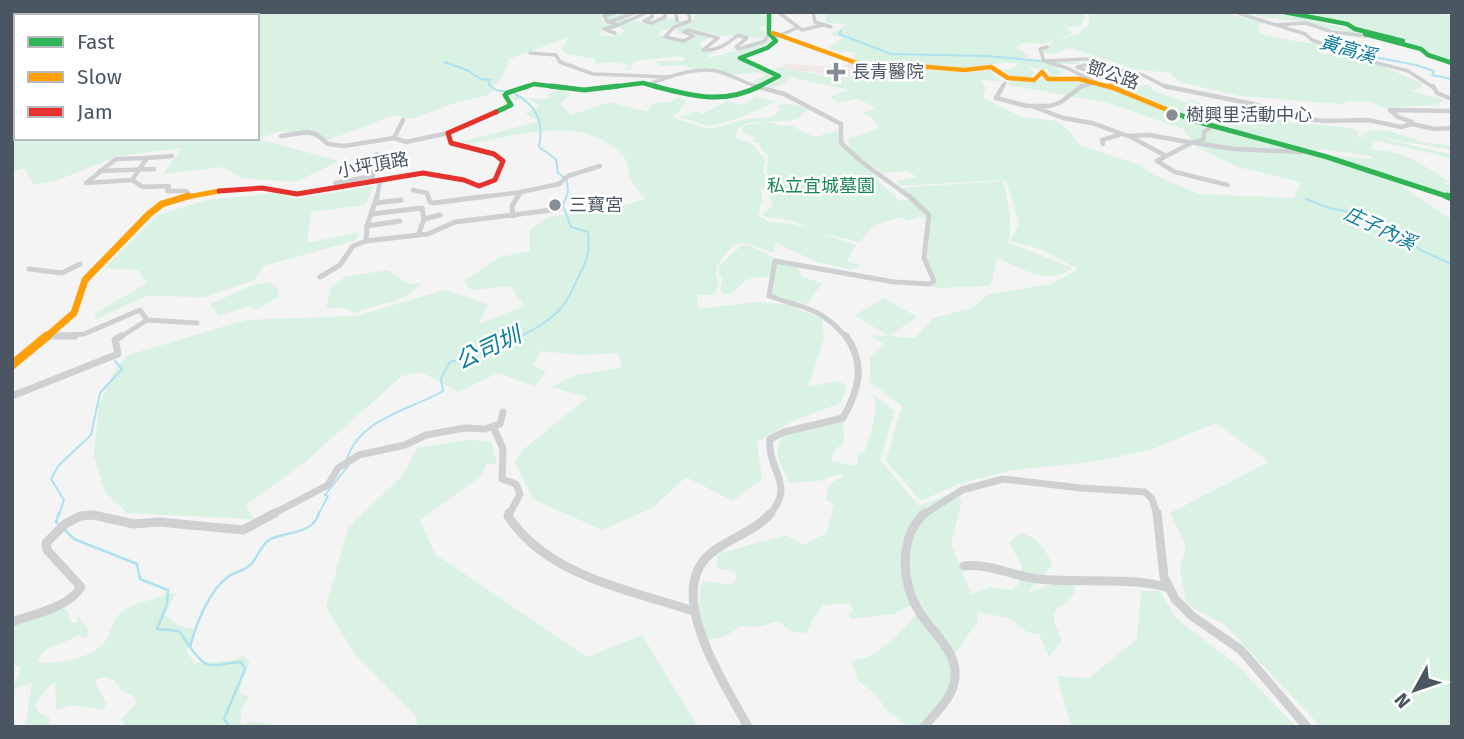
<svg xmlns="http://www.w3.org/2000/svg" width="1464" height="739" viewBox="0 0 1464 739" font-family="'Fira Sans','Noto Sans TC',sans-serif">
<rect width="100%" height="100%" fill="#f4f4f4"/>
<polygon fill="#f1e7e6" points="849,63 867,67 844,80 809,71 795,73 781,69 785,64 842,67"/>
<g fill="#d9f2e3" fill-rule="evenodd">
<path d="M12,12H600L602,21L614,26L603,29L600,35L612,36L626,31L609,21L606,16L627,12L620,16L629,20L650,24L665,18L690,22L694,19V12H766V25L759,29L765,31L766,40L741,35L723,36L687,28L683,34H678L677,27L662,30L658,35L684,42L695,36L687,31L710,38L702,41L700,46L704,49L699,52H717L708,55L710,58L766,42L770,36L774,41L737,58L776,75L758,86L751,83L766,74L756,72L732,75L717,70L693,71L686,65L661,66L656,61H682L685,58L680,56L635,61L631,65L634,68L631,70H624L629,65L613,62L595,64V59L566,54L562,49L569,37L509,59L504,74L488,95L458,102L411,119L394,115L329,140L281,131L258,139L339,161L296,182L240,178L224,167L163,174L182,148L118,156L58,180L34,185L24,168L12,171ZM16,16H257V138H16Z"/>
<path d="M820,12H1083L1085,16L1081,26L1065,27L1073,33C1065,37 1053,40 1045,43C1034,46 1026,39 1016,47L1029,56L1024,58L1028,61L1077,62L1081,64H1059L1057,68L1065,72L1051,77L1048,70L1029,67L1034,73L1029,78L1010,76L1002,69H1011L1019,64C1005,60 980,67 964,68C930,70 892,68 858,63L852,60L856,53L827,49L842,38L830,34L847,25L825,22L826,15Z"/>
<path d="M1087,12H1221L1264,23L1257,26L1260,33C1269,37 1307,44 1316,43L1321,53C1333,56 1342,56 1354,58C1377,61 1400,75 1422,83V87L1411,91L1444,100L1437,105L1383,108L1371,102L1351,101L1341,104L1239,96L1180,82L1170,73L1134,69L1071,48C1060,49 1050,60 1041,50L1051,45L1054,40L1077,35L1088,25L1090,17Z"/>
<path d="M1245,12H1278L1365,33C1344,36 1325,25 1305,22C1284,19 1265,20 1245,12Z"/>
<polygon points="1314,12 1429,12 1452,16 1452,61 1406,44 1409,41 1308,15"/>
<path d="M782,67L844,80L868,69L892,67L967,73L990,70L1000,81L980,80L986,88L982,97L1021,117L1057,121L1068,130L1081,146L1138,164L1152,174L1199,194L1294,198L1301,182L1238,167L1196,147L1183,129L1108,103L1009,85L1010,79L1033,82L1043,78L1050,81C1084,72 1138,102 1171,114L1168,117L1172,119L1176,116L1392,179L1452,220V727H1321L1225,625L1186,604L1180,569L1186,546L1170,513L1269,462L1216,423L1150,450L1092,462L1013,470L961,483L921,501L886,461L902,406L870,382V357L885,344L869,335L888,336L855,315L884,298L917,317L889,336L915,338L933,318L972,308L989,294L1051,284L1078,269L1041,249L1010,241L1019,223L1006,180L899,186L897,181L917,177L907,171L883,173L852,152L848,139L879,128L872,118L862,113L876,107L856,99L839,103L830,97L849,90C828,84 809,83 789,76L786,83L772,88L769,86L784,76L774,68Z"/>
<path d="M1108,73L1122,82L1152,86V90L1191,104H1195L1184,98L1246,116L1259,114L1287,122L1350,128L1358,131L1357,137H1365L1362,134C1379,123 1413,139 1423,142C1432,144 1442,144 1452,146V150L1376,137L1449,154L1452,160L1435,154L1376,141H1371L1373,145L1369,146L1376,151C1403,148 1429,170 1451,182L1444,183L1452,187V198L1401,178L1318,154L1373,159L1371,156L1320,149L1317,152L1232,129L1234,128L1232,126L1208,124L1125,91L1122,88L1131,86L1115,84L1097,74Z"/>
<path d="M558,90L571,93L561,104L571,115L610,102L647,112L653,104L670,102L679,97L687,101L673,118L711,129L745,119L773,117L781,109L776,106L783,103L812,109L800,114L801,118C777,125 763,117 740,126L734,137L752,144L765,160L763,172L769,182L761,191L762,201L758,215L769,222L794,224L856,245L847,261L860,265L853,270L817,262L776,243L773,253L747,243L734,244C723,257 711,267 719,284L714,295H697L698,309L756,302L789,305L822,319L824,339L808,387L837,381L847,385L841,403L793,421L757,442L762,479L733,501L686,477L652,508L602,530L533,499L515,462L524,449L588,397L550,387L577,375L622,367L618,353L580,355L541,351L533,365L546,372L535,386L498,373L458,392L421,372L402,376L305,462L246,505L253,519L127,513L105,492L94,456L99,405L116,368L128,355L246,320L356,316L445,290L488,304L479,324L524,306L510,286L471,290L464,281L500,257L530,251V230L548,217L605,210L646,199C642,194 635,188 632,182C627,175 630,164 624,157C585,112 516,136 467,144L464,141L540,121L525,114L539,106L528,98L515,100L509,95C523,96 538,102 551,97L547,94Z"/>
<polygon points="756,96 775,102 737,119 708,126 679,117 696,111 703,114 730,99 730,102 743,105"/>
<path d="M766,121L782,126L790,125L814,137L841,130L848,151L884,178H878L879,182L900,201L911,199L898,188L1003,181C1008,202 1013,222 1008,242L1072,268C1049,287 1021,268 997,258L992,282L988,286L935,288L930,285L934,282L926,258L931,221L920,216L908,221L902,217L874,225L860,242L812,231L794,221L766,217L762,214L773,206L766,190L772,181L766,172L769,157L760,147V144L752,140L756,138L742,132L743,126Z"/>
<polygon points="374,186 365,205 311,212 307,243 359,232 357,240 263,266 255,280 204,297 146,296 97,319 94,314 147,283 138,270 104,268 158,215 206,200 276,193 294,199"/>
<path d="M742,245H748L775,258L769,277C733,276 746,291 725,295L720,290L723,278L719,276V266Z"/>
<polygon points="776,261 796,264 802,277 822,283 807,304 771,296"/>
<path d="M388,270L408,284L421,283C399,307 383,301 355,313L342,307L326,309L331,287L345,277Z"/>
<polygon points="270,282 278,289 278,297 255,310 249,306 219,316 210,304 253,285"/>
<path d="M874,395L895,411L880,460L919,506L957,491L962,501L951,543L971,594L990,587L1012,590L1018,585L1022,566L1009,543L1021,533C1037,537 1047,550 1052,565L1027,593L1071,578L1075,588C1073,605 1057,603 1054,614C1052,623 1061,633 1061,642L1049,657L1039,634L1027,632L1009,618L977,612L978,621C968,634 962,646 951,658L955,684L923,727H909L886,710L876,694L858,681L852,662C857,659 863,659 868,657C881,651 917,620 918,607L908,606L894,614L850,619L849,614L853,611L850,603L823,605L813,619L807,633L789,631L779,621L757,627L740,626L726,636L705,641C702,622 695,600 703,581L730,585L736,580L735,572L717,568V556L721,553L786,535L803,545L827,533L834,504L826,500C826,485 832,482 844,476L840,474L818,481L790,483C782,467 770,450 784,435L840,419L843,422L844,442L833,452L831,461L854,466L858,463V454L865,451C871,431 878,415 874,395Z"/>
<polygon points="465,440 491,441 497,464 487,464 481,476 420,520 435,554 587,657 642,635 698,727 418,727 416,716 354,653 326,607 348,528 403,475 417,448"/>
<polygon points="1141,591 1160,591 1177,619 1238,666 1296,727 1071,727 1057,676 1089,678 1137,639"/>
<path d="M171,593H176L164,614L179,626L194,629L195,637L186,651L195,663L231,661L243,656L250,661L239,690L242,695H247L248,700L241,708V725L254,721L283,727L125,725L121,720L136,703L134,696L122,691L115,681L106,677L97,679L95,682L106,703L104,710L73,705L56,710L55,683H52L35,704L39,713L49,717L50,725L25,727L32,683L12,690V684L17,680L21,669L19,666L12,665V625L45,616L63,608L68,611L70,621L74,623L78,622V613L80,620L88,628L87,637L83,638L78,635C64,645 43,644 38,662C55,666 99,657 107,638C112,627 114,617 124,610C137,601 156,600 171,593Z"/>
</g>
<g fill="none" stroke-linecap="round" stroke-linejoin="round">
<g stroke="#aee2f0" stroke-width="2">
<polyline points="841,31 839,34 891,54 987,56 1042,61"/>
<polyline points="1321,42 1342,44 1358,54 1416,65 1434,71 1432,75 1452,79"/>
<polyline points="445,62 469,71"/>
<polyline points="1124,69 1136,72"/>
<polyline points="470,72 481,79 490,80 489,85 496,90 508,92"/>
<path d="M515,94C537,105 544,123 539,147L556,159L558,173L563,177"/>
<polyline points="1306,199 1329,208 1361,214 1407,239 1422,251 1452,264"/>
<path d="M347,459C360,418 410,410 443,391L441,378L450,362C482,355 546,331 565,303C570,296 574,286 578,278C587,259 590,254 588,232L571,227L563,205L568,192L567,181"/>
<polyline points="59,515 64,500 51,479 59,465 91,435 100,393 122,369 115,361"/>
<polyline points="318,515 328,496 325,495 348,466"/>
</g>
<g stroke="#aee2f0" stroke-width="2.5">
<polyline points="59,513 56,522 60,525"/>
<polyline points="64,529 74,539 137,564 140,579 168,590 167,605 157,629 179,631 190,647"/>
<path d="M230,727L224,719L245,669L241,662C212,663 210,675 190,647C196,624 209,590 229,576C235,572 243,571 249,566C257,560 260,546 269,540C285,531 313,535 319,513"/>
<polyline points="285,727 333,727"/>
</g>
<g stroke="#ced0d2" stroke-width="3.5">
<polyline points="603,12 607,21 618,25 648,12"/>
<polyline points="652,12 652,17 644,21 652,23 665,17 665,12"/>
<polyline points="676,12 677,21"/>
<path d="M685,12L689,14L690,21L674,27L665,37L684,41L693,36L684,32L688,30L718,38L703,50C718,51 727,44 738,35L747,38L736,47L739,49L765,41L769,33"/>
<polyline points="778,12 802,30 823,25"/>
<polyline points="813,12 815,22 831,27"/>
<polyline points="1235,12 1305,34 1312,40 1366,60 1408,71 1434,88"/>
<polyline points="604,16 617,12"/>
<polyline points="609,22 634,13"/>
<polyline points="1277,25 1306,23 1332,32 1366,36"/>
<polyline points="615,33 604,29 616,26"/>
<polyline points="778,36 797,28"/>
<polyline points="1047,47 1040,49 1044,61 1087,59 1107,67 1143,75 1168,88"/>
<polyline points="530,53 556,55 560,62 593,74 669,77"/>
<polyline points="1047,62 1067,68 1095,82 1079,88"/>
<polyline points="1095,63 1077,67 1107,79 1118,88"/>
<path d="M649,84C668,77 699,65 720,72C734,76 747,84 761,88"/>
<polyline points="1002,88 1005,83"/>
</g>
<g stroke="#ced0d2" stroke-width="4.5">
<polyline points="755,86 784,94 841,124 841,143 862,162 911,198"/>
<polyline points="1003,86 996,98 1027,106 1050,106 1061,102 1082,86"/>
<polyline points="1116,86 1123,92"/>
<polyline points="1164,86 1258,105 1287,117 1325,121 1368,120 1401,127 1412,124 1435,129 1452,128"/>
<polyline points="1433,86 1437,93 1452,99"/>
<polyline points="1032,106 1063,118 1092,123 1128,136 1149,135 1193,143 1204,139 1204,132 1212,126"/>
<polyline points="1412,122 1398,117 1390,110 1452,111"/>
<polyline points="281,136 308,132 316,134 328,144 344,146 394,138 406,142 448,133"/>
<polyline points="1131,137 1166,156"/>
<polyline points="394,138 403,120"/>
<polyline points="1191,143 1157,161 1175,172 1228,185"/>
<polyline points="1196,143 1234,149 1301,152 1296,149"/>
<polyline points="1103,144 1102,140 1119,135"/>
<polyline points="147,158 172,156"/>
<polygon points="147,158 132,180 86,183 116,159"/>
<polyline points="100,171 154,169"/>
<polyline points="132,180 143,187 169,186 167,191 186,191 190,195"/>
<polyline points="372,180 377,154"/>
<polyline points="335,183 373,176"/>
<polyline points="413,190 427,193 429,198"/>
<polyline points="521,192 559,184 568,176 600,166"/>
<polyline points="377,198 380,180"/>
<polyline points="474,198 521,192 517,198"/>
</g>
<g stroke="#ced0d2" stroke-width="5">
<polyline points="428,196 430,202 434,203 488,196"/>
<polyline points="375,203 401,200"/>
<polyline points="372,214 422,208 424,219 419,233"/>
<polyline points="513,216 512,206 518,196"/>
<polyline points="424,219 440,215"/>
<polyline points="367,226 400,221"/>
<polyline points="366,241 428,234 455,222 560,209 558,203"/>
<polyline points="29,269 62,273 80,264"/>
<polyline points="320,277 340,265 353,246 366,241 367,226 377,196"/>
<polyline points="48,336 84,334 140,310 147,320 197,323"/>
<polyline points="119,338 147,320"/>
<path d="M847,338C819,306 805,309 769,296L775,261L894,282L930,284L934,281L924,258L929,215L909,196"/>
</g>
<g stroke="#ced0d2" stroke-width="7">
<polyline points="48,336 75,336"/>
<polyline points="12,396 118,354 115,340 121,336"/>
<polyline points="493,426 503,449 502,479 516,484 520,494 509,515"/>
<polyline points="271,515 328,485 338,468 359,455 405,445 426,435 465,428 485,429 500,424 503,412"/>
<path d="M769,515C797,484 767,472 770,439L784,432L843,418C859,390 866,364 846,336"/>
<polyline points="923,515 962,490 1003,479 1081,488 1145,492 1152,499 1157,515"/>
</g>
<g stroke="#ced0d2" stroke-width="9">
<path d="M509,513L508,516C547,576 630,590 693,611"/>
<polyline points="1157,513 1164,577 1175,599 1192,616 1241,650 1307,727"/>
<path d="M964,566C989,563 1013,576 1038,579C1081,583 1124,577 1167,587"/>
<path d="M12,622C34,614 68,608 81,587L47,550L46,543L65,524L80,516L93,515L134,524L159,522L243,530L275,513"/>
<path d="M748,727C727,687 668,601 705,559C722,540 754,533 771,513"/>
<path d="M924,727C935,713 954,697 955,677C957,651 933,633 920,613C901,583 898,537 925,513"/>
</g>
<g stroke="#30b455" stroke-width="4.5">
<polyline points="1284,12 1347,24 1355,29 1403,41 1365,34 1421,49 1428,55 1452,63"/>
<polyline points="523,88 534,84 565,88"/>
<polyline points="603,88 643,83 661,88"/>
<polyline points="756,88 779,76 740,58 767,48 776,41 769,33 769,12"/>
</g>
<g stroke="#30b455" stroke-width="5">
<polyline points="551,86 584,90 618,86"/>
<path d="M654,86C692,96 723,105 760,86"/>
<polyline points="1170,111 1195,121 1327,157 1452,198"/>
<polyline points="496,112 511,105 505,95 507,93 528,86"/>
</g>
<polyline stroke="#30b455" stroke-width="7" points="1447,196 1452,198"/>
<polyline stroke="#ff9f0a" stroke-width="4.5" points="773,33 865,66 904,65 964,70 991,67 1008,78 1034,80 1042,72 1048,79 1079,79 1114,88"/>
<g stroke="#ff9f0a" stroke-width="5">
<polyline points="1109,86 1170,111"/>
<polyline points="182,198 219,191"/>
</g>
<polyline stroke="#ff9f0a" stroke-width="7" points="45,338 74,313 85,280 149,214 162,204 188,196"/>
<polyline stroke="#ff9f0a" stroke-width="9" points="12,365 47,336"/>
<polyline stroke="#e5322d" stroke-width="5" points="219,191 262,188 297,194 423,173 464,180 479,186 495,180 503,161 494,154 451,143 448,133 496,112"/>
</g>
<g fill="#868d94" stroke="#fff" stroke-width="2.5">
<path d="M832.5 61.5h7v7h7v7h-7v7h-7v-7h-7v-7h7z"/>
<circle cx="1172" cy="115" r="7"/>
<circle cx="555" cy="205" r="7"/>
</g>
<g text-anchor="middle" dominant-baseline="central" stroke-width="5" stroke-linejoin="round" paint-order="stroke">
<g font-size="18" fill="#4a5661" stroke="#fff" text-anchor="start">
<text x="852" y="72">長青醫院</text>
<text x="1186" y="115">樹興里活動中心</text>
<text x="569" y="205">三寶宮</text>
</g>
<g font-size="18" fill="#4a5661" stroke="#fff">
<text transform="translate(1113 75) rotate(19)">鄧公路</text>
<text transform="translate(373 165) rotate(-10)">小坪頂路</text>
</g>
<g font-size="18" fill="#17864f" stroke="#fff">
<text x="821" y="186">私立宜城墓園</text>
</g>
<g font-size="19" font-style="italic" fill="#0c7c9b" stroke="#fff">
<text transform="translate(1348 49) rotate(16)">黃高溪</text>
<text transform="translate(1380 228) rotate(25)">庄子內溪</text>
</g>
<g font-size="23" font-style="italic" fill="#0c7c9b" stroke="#fff">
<text transform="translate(488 348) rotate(-25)">公司圳</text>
</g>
</g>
<rect width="1464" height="739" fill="none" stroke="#4a5661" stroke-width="28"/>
<rect x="14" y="14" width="245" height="126" fill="#ffffff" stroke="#b7bbc0" stroke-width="2"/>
<rect x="28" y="37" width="35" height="10" fill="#30b455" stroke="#b7bbc0" stroke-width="2"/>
<text x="77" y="49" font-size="21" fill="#4a5661">Fast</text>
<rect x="28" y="72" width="35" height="10" fill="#ff9f0a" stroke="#b7bbc0" stroke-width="2"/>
<text x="77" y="84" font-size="21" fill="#4a5661">Slow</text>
<rect x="28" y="107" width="35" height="10" fill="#e5322d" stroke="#b7bbc0" stroke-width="2"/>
<text x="77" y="119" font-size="21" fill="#4a5661">Jam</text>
<g transform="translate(1415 690) rotate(230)" stroke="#ffffff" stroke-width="5" paint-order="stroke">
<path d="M0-5L12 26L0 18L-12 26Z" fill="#4a5661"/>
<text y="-10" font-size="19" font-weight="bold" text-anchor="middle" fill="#4a5661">N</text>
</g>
</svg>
